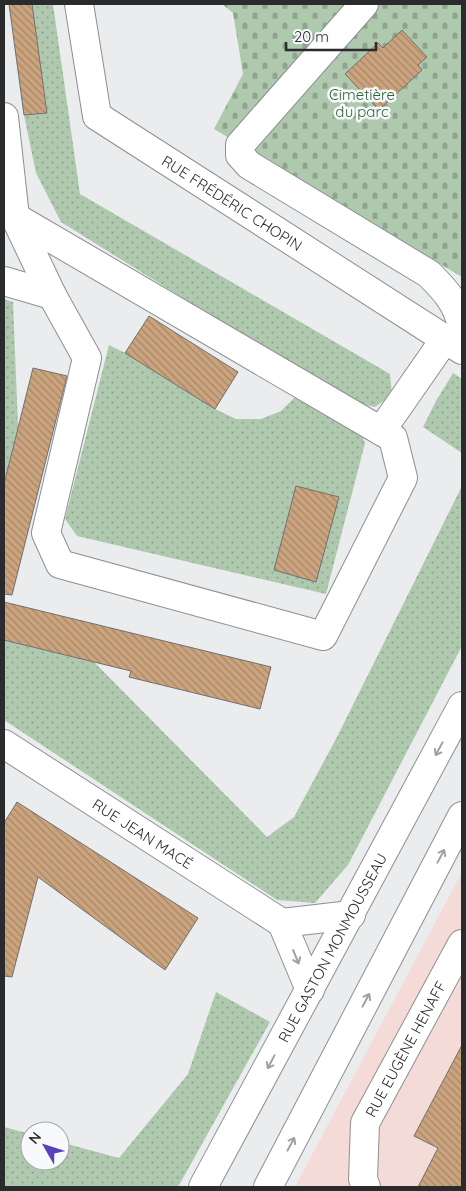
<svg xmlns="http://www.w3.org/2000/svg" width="466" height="1191" viewBox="0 0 466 1191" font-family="Quicksand,sans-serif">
<defs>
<pattern id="grass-dots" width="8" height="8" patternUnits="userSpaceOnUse" patternTransform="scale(1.25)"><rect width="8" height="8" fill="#afc9af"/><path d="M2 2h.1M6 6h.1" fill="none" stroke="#8fa38f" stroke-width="1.8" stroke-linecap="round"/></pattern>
<pattern id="cemetery-stones" width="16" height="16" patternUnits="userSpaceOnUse" patternTransform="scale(1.25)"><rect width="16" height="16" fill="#afc9af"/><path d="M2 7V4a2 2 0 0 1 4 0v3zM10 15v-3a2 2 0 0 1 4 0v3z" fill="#8fa38f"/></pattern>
<pattern id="building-back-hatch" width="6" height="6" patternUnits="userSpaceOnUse" patternTransform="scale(1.25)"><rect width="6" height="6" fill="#cba47e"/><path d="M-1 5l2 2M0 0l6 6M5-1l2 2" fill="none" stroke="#a58667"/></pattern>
</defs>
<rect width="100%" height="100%" fill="#eaecee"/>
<polygon fill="#f5dbd7" points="462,872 462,1187 295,1187"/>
<g fill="url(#grass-dots)">
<polygon points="32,4 53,4 80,194 390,374 392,395 375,407 348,401 61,222 36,173 24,115 47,112"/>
<polygon points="4,299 13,302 18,426 4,484"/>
<polygon points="109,345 125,353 215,409 236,419 261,419 281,411 298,394 360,431 365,443 326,594 77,536 65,519"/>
<polygon points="453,373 462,379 462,453 423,427 436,401"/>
<polygon points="462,486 462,646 348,865 315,903 277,900 4,720 4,640 94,662 267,837 294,817 337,737"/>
<polygon points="216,992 270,1022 178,1187 4,1187 4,1127 30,1134 30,1161 60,1161 60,1142 119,1158 188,1074"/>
</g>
<polygon fill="url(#cemetery-stones)" points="222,4 462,4 462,277 214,129 243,74 233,13"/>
<g fill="url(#building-back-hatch)" stroke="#71706e">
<polygon points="9,4 32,4 47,113 24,115"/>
<polygon points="402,30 427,57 418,65 422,70 379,110 345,74 378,43 383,48"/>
<polygon points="149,316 238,372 215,409 125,353"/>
<polygon points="33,368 67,376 12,595 4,594 4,484"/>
<polygon points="296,486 339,497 316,582 274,570"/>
<polygon points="4,602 271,667 260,709 129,677 131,671 4,640"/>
<polygon points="17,802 198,918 165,970 38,877 12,977 4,976 4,823"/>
<polygon points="462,1045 462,1187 418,1187 438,1148 414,1136"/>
</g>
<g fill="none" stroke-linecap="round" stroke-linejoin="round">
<defs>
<g id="minor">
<path id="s1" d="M79,4L97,116L462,350"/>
<path d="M364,4L240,145V155L249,165L429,274C446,291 458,304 462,328"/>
<polyline points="4,117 15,217 4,214"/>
<polygon points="15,217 393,438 403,478 323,636 60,564 46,533 87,358 52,295"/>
<polyline points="4,281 52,295"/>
<polyline points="381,431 445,339"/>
<path id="s2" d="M4,744L282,923L310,990"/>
<polyline points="282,923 351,915"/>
<path id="s3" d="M366,1187L363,1179L365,1123L462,944"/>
</g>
<g id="major">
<path id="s4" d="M203,1187L462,706"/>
<polyline points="268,1187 462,816"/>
</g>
</defs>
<use href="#minor" stroke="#8d8f90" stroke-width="30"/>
<use href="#major" stroke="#8d8f90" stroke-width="30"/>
<use href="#minor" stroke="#fff" stroke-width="28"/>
<use href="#major" stroke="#fff" stroke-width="28"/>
</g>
<defs><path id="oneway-shaft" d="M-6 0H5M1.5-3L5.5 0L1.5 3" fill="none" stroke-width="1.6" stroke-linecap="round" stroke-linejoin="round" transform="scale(1.25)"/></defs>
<g stroke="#9fa0a0">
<use href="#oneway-shaft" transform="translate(439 749) rotate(118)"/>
<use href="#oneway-shaft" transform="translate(441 856) rotate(-62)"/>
<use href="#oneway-shaft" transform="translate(296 957) rotate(68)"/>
<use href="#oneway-shaft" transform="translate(366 1000) rotate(-62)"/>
<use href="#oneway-shaft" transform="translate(271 1062) rotate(118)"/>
<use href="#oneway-shaft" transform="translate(291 1144) rotate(-62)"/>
</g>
<g text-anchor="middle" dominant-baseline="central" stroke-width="5" stroke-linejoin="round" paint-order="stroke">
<g font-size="15" fill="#2e6432" stroke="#f7f9fb">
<text x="362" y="94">Cimetière<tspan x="362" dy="17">du parc</tspan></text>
</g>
<g font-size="15" fill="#2a2b2c" stroke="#f7f9fb">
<text stroke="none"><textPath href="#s1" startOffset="274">RUE FRÉDÉRIC CHOPIN</textPath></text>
<text stroke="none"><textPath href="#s2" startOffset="165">RUE JEAN MACÉ</textPath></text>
<text stroke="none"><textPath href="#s4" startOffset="272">RUE GASTON MONMOUSSEAU</textPath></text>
<text stroke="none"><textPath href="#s3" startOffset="149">RUE EUGÈNE HENAFF</textPath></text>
</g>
</g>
<rect width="466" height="1191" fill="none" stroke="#2a2b2c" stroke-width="10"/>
<g transform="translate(45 1146) rotate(309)"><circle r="24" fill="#f7f9fb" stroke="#a5a7a8"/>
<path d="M0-4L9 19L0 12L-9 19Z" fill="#5842bb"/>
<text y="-8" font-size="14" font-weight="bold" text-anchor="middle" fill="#2a2b2c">N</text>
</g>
<path d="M286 42v8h90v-8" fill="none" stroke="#2a2b2c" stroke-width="2.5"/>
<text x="294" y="42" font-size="15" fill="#2a2b2c" stroke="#f7f9fb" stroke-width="4" paint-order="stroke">20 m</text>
</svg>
